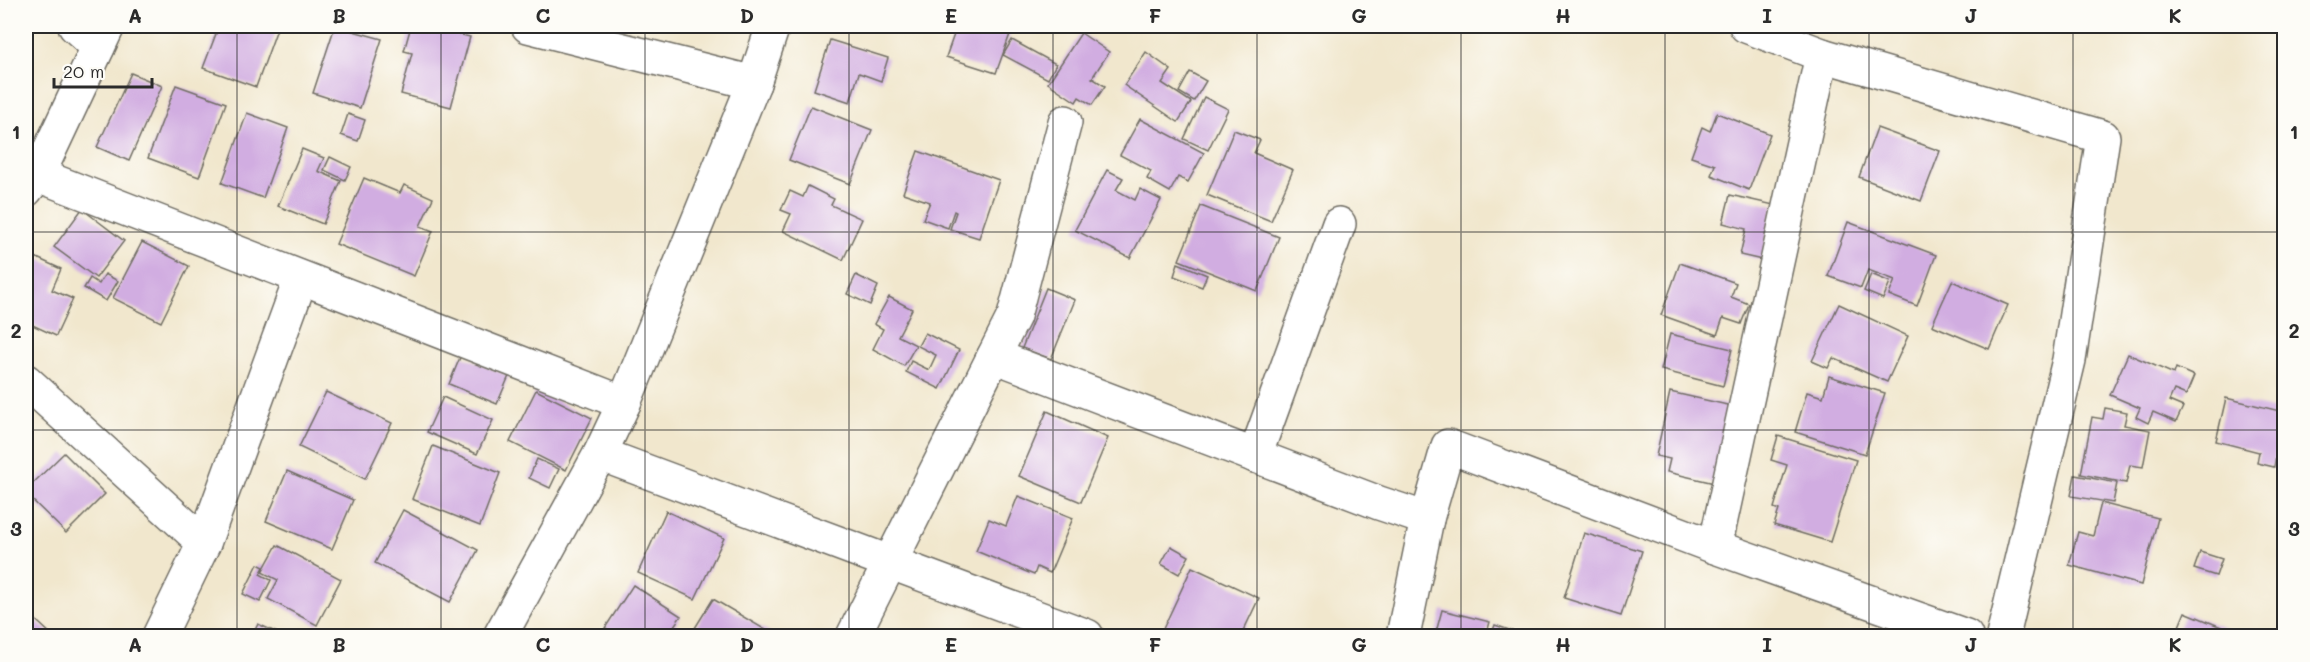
<svg xmlns="http://www.w3.org/2000/svg" width="2310" height="662" viewBox="0 0 2310 662" font-family="Mali,sans-serif">
<rect width="100%" height="100%" fill="#fdfcf7"/>
<filter id="ink" filterUnits="userSpaceOnUse"><feTurbulence type="fractalNoise" baseFrequency=".0167" numOctaves="2"/><feDisplacementMap in="SourceGraphic" scale="12" xChannelSelector="R" yChannelSelector="G"/><feConvolveMatrix kernelMatrix="1 2 1 2 8 2 1 2 1" color-interpolation-filters="sRGB"/></filter>
<filter id="wash" filterUnits="userSpaceOnUse"><feTurbulence type="fractalNoise" baseFrequency=".008" numOctaves="4" result="noise"/><feDisplacementMap in="SourceGraphic" scale="24" xChannelSelector="R" yChannelSelector="G"/><feGaussianBlur stdDeviation="1.35" result="paint"/><feColorMatrix in="noise" values="0 0 0 0 0 0 0 0 0 0 0 0 0 0 0 0 0 1.4 0 .05"/><feComposite in="paint" operator="in"/></filter>
<g filter="url(#wash)">
<rect width="100%" height="100%" fill="#f1e7cd"/>
<g id="blocks">
<g fill="#d1ade1">
<polygon points="219,26 278,26 256,87 203,68"/>
<polygon points="335,26 382,39 360,108 313,93"/>
<polygon points="411,26 426,26 470,37 451,107 401,94 412,53 404,51"/>
<polygon points="957,26 1013,26 996,73 946,57"/>
<polygon points="1081,33 1109,52 1092,78 1105,86 1092,105 1079,97 1076,102 1048,83"/>
<polygon points="830,40 888,58 881,81 859,73 850,102 814,90"/>
<polygon points="1012,40 1056,64 1048,79 1003,55"/>
<polygon points="1146,52 1171,70 1162,83 1191,102 1178,122 1124,85"/>
<polygon points="1190,72 1206,81 1194,101 1179,92"/>
<polygon points="131,73 162,86 129,161 97,147"/>
<polygon points="176,85 226,103 199,177 148,158"/>
<polygon points="1204,97 1228,109 1208,150 1184,139"/>
<polygon points="811,106 872,130 850,184 789,160"/>
<polygon points="247,113 288,128 263,198 222,183"/>
<polygon points="1717,113 1770,134 1749,190 1711,175 1715,165 1691,157 1702,127 1710,131"/>
<polygon points="348,114 365,120 358,141 341,135"/>
<polygon points="1140,119 1204,153 1188,182 1178,177 1170,192 1147,179 1151,171 1120,155"/>
<polygon points="1877,128 1940,151 1921,201 1859,177"/>
<polygon points="1234,130 1260,140 1254,153 1293,170 1271,221 1207,195"/>
<polygon points="302,149 324,158 318,171 341,181 323,224 278,206"/>
<polygon points="918,151 999,180 979,238 950,229 956,212 954,211 948,228 923,219 930,202 903,193"/>
<polygon points="330,157 351,167 345,180 324,170"/>
<polygon points="1107,170 1123,178 1116,190 1135,200 1140,189 1161,200 1130,258 1075,230"/>
<polygon points="364,178 400,193 404,185 433,198 420,226 433,231 414,276 336,244"/>
<polygon points="808,186 834,199 831,205 862,219 843,260 783,231 791,214 781,210 790,191 803,197"/>
<polygon points="1730,195 1774,205 1762,260 1740,255 1746,229 1723,223"/>
<polygon points="1201,206 1279,237 1257,291 1179,260"/>
<polygon points="82,209 124,241 96,278 54,247"/>
<polygon points="1848,222 1936,255 1917,306 1889,295 1895,280 1868,270 1861,288 1828,276"/>
<polygon points="142,242 189,266 161,322 113,298"/>
<polygon points="26,253 61,269 52,290 73,299 56,336 26,322"/>
<polygon points="1178,263 1207,275 1202,287 1174,276"/>
<polygon points="1680,263 1736,283 1731,297 1749,304 1741,324 1723,318 1717,335 1661,315"/>
<polygon points="105,274 118,281 106,301 84,288 90,278 99,284"/>
<polygon points="1871,274 1890,282 1883,299 1864,291"/>
<polygon points="856,275 878,286 870,305 847,294"/>
<polygon points="1952,281 2008,305 1989,349 1932,325"/>
<polygon points="1046,288 1075,300 1051,359 1022,348"/>
<polygon points="889,297 912,309 898,336 916,345 904,366 873,349 883,329 874,324"/>
<polygon points="1839,304 1908,336 1887,382 1833,358 1828,368 1812,361"/>
<polygon points="925,333 959,350 940,389 906,372 911,361 929,370 936,355 918,346"/>
<polygon points="1670,334 1732,349 1723,386 1661,370"/>
<polygon points="2128,354 2174,374 2176,368 2194,376 2186,395 2174,390 2169,401 2183,407 2176,422 2153,412 2148,423 2136,417 2140,408 2110,395"/>
<polygon points="461,355 509,376 497,404 449,384"/>
<polygon points="1829,376 1885,393 1865,454 1795,432 1807,392 1823,397"/>
<polygon points="536,390 592,418 566,470 510,442"/>
<polygon points="326,392 392,423 365,479 299,447"/>
<polygon points="1670,392 1741,408 1723,485 1667,472 1670,459 1656,456"/>
<polygon points="443,397 493,420 477,454 427,432"/>
<polygon points="2226,398 2284,412 2274,467 2257,463 2259,452 2216,441"/>
<polygon points="2105,408 2127,412 2124,425 2150,430 2143,467 2130,465 2126,483 2081,474 2092,417 2103,419"/>
<polygon points="1047,411 1108,438 1081,502 1019,476"/>
<polygon points="1778,436 1856,460 1830,542 1774,525 1779,510 1774,508 1787,465 1771,460"/>
<polygon points="433,446 500,473 480,526 412,499"/>
<polygon points="64,453 105,494 66,533 26,494 26,490"/>
<polygon points="537,459 559,469 550,488 529,478"/>
<polygon points="287,471 353,500 332,549 266,521"/>
<polygon points="2075,475 2117,483 2113,503 2071,496"/>
<polygon points="1018,496 1073,518 1050,573 1037,567 1034,575 976,551 989,519 1006,526"/>
<polygon points="2101,503 2158,518 2141,585 2069,565 2078,532 2093,536"/>
<polygon points="403,510 478,550 450,602 375,563"/>
<polygon points="666,511 724,538 695,599 638,573"/>
<polygon points="1584,533 1642,551 1621,616 1564,598"/>
<polygon points="277,545 341,579 317,625 268,599 278,580 262,572"/>
<polygon points="1171,546 1189,556 1179,574 1161,564"/>
<polygon points="2200,552 2222,559 2216,576 2194,569"/>
<polygon points="258,564 264,567 260,574 271,580 260,602 243,594"/>
<polygon points="1192,567 1259,598 1241,636 1174,636 1162,631"/>
<polygon points="633,585 681,616 667,636 619,636 605,628"/>
<polygon points="713,599 771,633 769,636 690,636"/>
<polygon points="1442,610 1490,622 1486,636 1435,636"/>
<polygon points="26,611 53,636 26,636"/>
<polygon points="2185,612 2243,636 2175,636"/>
<polygon points="258,624 284,636 252,636"/>
<polygon points="1495,625 1526,636 1491,636"/>
</g>
</g>
</g>
<g filter="url(#ink)">
<use href="#blocks" fill-opacity="0" stroke="#706d64" stroke-width="1.5"/>
<g fill="none" stroke-linecap="round" stroke-linejoin="round">
<defs>
<g id="minor">
<polyline points="75,26 98,47"/>
<polyline points="528,26 754,83"/>
<polyline points="1746,26 1822,55"/>
<polyline points="38,175 624,403"/>
<polyline points="26,190 38,175 108,26"/>
<polyline points="994,356 1379,503 1427,519 1448,446 1715,547 1966,636"/>
<polyline points="26,381 204,543"/>
<polyline points="600,454 1087,636"/>
<polyline points="1255,456 1339,224"/>
<polyline points="1715,547 1822,55 2103,137 2069,360 2003,636"/>
<polyline points="159,636 204,543 301,278"/>
<polyline points="500,636 600,454 624,403 754,83 773,26"/>
<polyline points="853,636 1014,316 1065,122"/>
<polyline points="1403,636 1427,519"/>
</g>
</defs>
<use href="#minor" stroke="#706d64" stroke-width="36"/>
<use href="#minor" stroke="#fff" stroke-width="33"/>
</g>
</g>
<path fill="none" stroke="#2b2b2b" stroke-width="1.5" stroke-opacity="0.55" d="M237,26V636M441,26V636M645,26V636M849,26V636M1053,26V636M1257,26V636M1461,26V636M1665,26V636M1869,26V636M2073,26V636M26,232H2284M26,430H2284"/>
<rect width="2310" height="662" fill="none" stroke="#fdfcf7" stroke-width="66"/>
<path d="M54 78v9h98v-9" fill="none" stroke="#2b2b2b" stroke-width="3"/>
<text x="63" y="78" font-size="18" fill="#2b2b2b" stroke="#fdfcf7" stroke-width="4.5" paint-order="stroke">20 m</text>
<rect x="33" y="33" width="2244" height="596" fill="none" stroke="#2b2b2b" stroke-width="2"/>
<g font-size="20" text-anchor="middle" font-weight="bold" fill="#2b2b2b">
<text x="135" y="23">A</text>
<text x="339" y="23">B</text>
<text x="543" y="23">C</text>
<text x="747" y="23">D</text>
<text x="951" y="23">E</text>
<text x="1155" y="23">F</text>
<text x="1359" y="23">G</text>
<text x="1563" y="23">H</text>
<text x="1767" y="23">I</text>
<text x="1971" y="23">J</text>
<text x="2175" y="23">K</text>
<text x="16" y="139">1</text>
<text x="2294" y="139">1</text>
<text x="16" y="338">2</text>
<text x="2294" y="338">2</text>
<text x="16" y="536">3</text>
<text x="2294" y="536">3</text>
<text x="135" y="652">A</text>
<text x="339" y="652">B</text>
<text x="543" y="652">C</text>
<text x="747" y="652">D</text>
<text x="951" y="652">E</text>
<text x="1155" y="652">F</text>
<text x="1359" y="652">G</text>
<text x="1563" y="652">H</text>
<text x="1767" y="652">I</text>
<text x="1971" y="652">J</text>
<text x="2175" y="652">K</text>
</g>
</svg>
